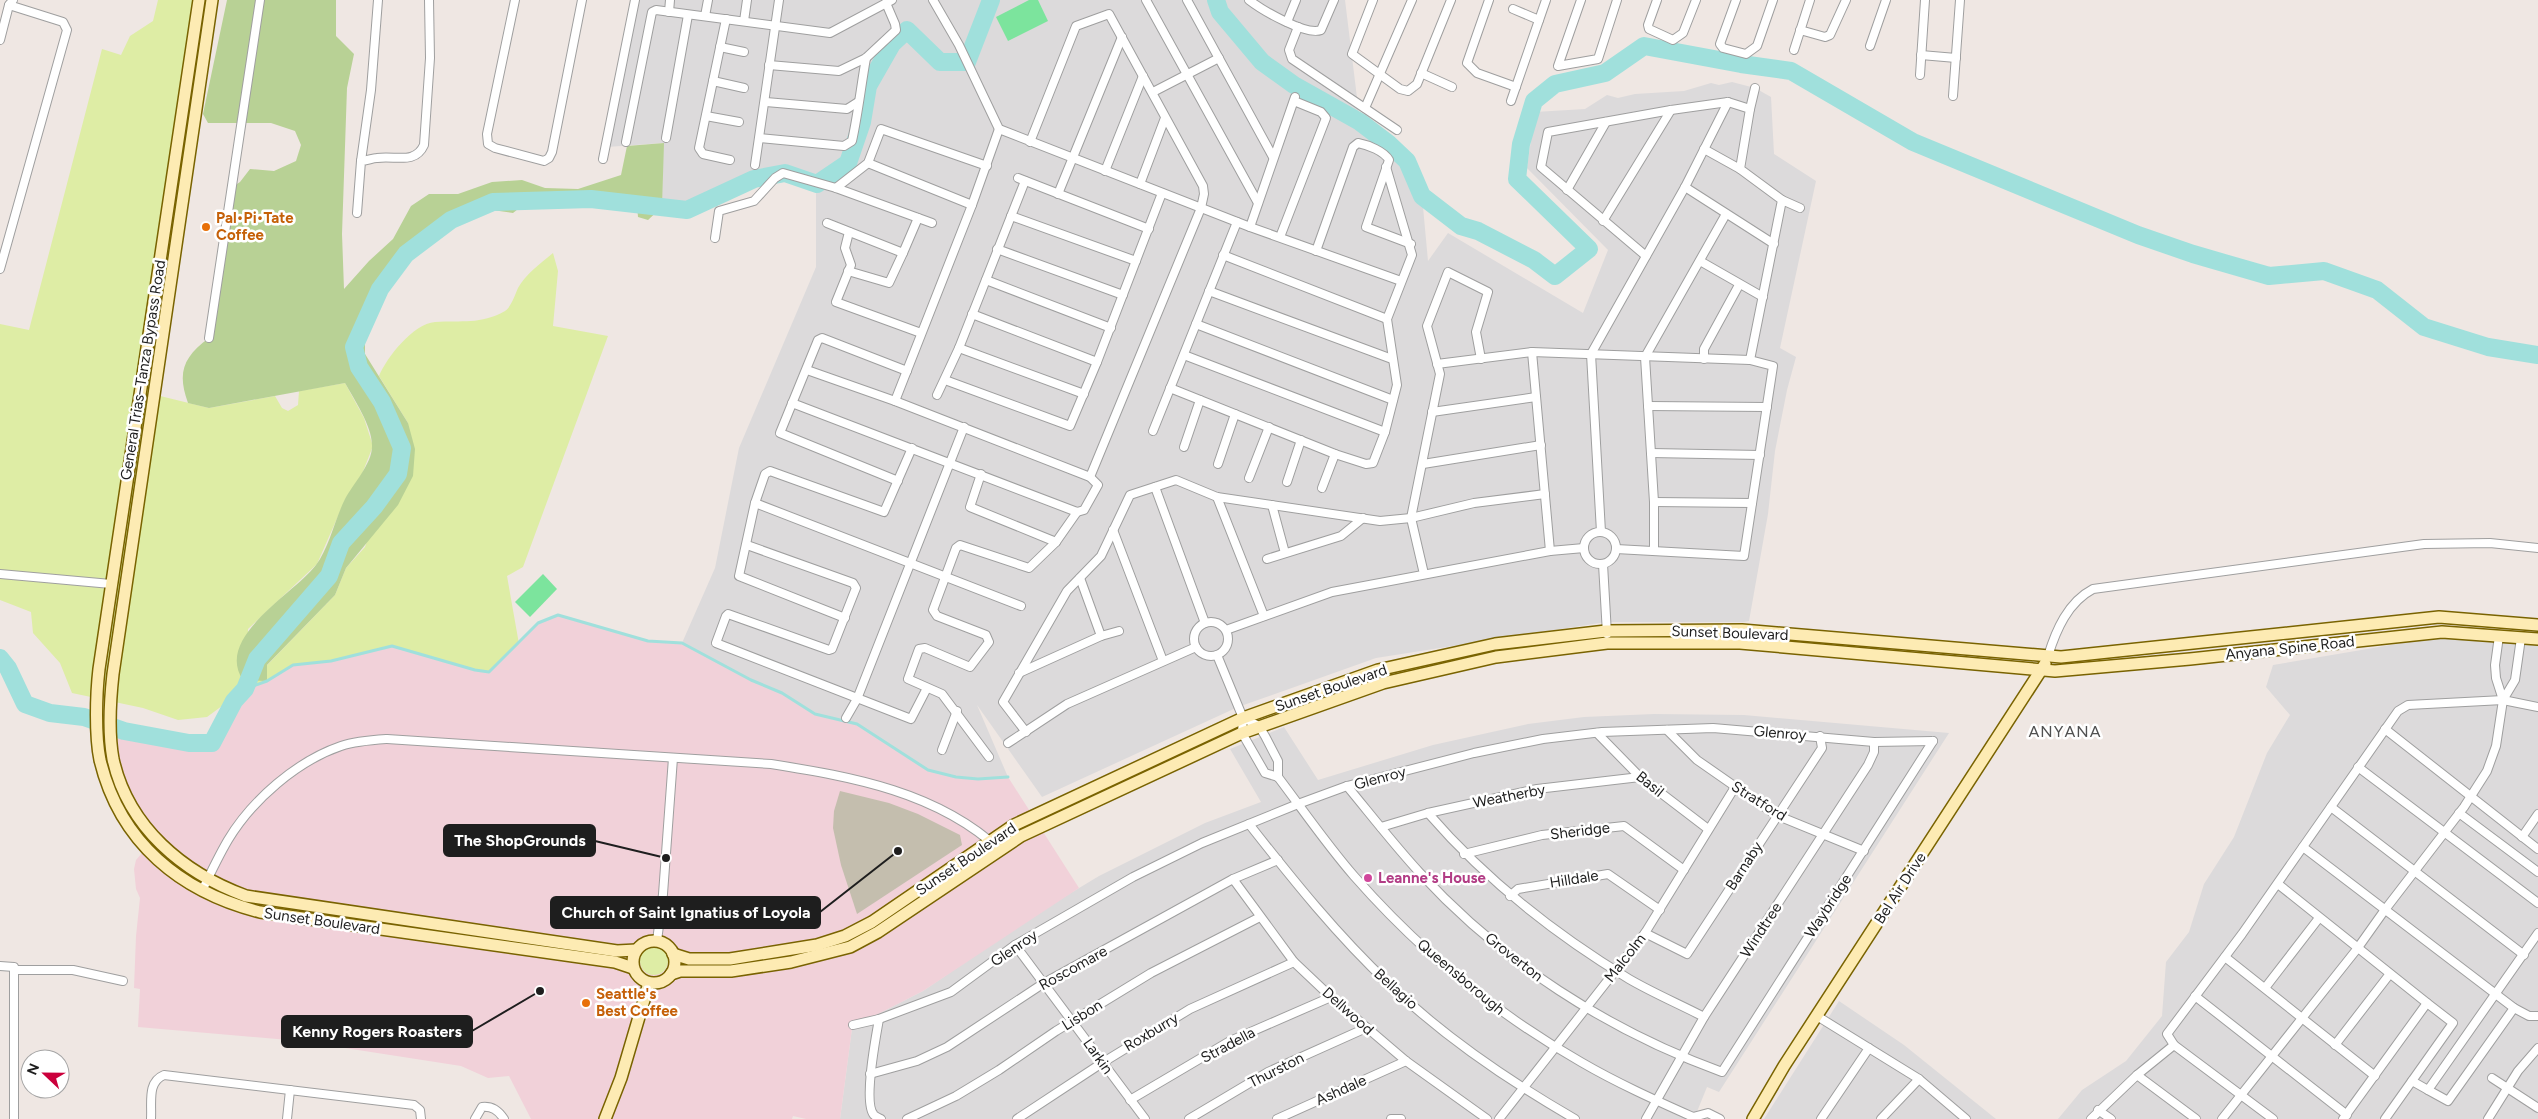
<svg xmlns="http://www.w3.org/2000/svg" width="2538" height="1119" viewBox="0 0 2538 1119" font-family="Figtree,sans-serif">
<rect width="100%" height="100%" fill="#efe7e3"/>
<g fill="#dcdadb">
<polygon points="637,0 1345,0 1360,122 1389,144 1407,161 1422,196 1428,261 1448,233 1583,313 1608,250 1527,168 1535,112 1585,109 1607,95 1618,98 1635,94 1684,91 1711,83 1719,85 1732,82 1755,88 1771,97 1774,154 1816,181 1780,348 1796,357 1787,390 1775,451 1768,514 1749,621 1744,622 1606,622 1376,658 1238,707 1042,797 977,705 1008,777 978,779 956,777 928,770 857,724 815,714 782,693 751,680 682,643 715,568 739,448 816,267 816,184 785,173 754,179 687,210 662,207 663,143 607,147"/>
<polygon points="2438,637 2538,643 2538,1119 2058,1119 2082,1090 2126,1061 2162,1016 2166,962 2189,932 2204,884 2234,837 2267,753 2290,715 2266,687 2273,665"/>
<polygon points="1654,714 1744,715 1949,733 1719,1092 1707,1087 1694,1119 840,1119 853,1021 876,1015 923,991 1041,911 1099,876 1205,823 1261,802 1230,749 1284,727 1318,780 1433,745 1528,724 1584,717"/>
<polygon points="1839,1001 1904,1045 1996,1119 1764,1119"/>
</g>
<polygon fill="#f1d1d9" points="558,615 648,641 682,643 751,680 782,693 815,714 857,724 928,771 978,779 1008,777 1079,888 923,991 876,1015 853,1021 840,1119 806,1119 793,1116 792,1119 531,1119 509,1076 488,1078 461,1066 300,1041 138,1027 140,989 134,988 136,936 140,898 136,889 134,869 136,860 142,853 116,817 106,797 91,750 91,741 118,739 119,730 189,743 212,743 234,701 245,689 267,681 293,665 331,661 392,646 475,670 489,672 538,623"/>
<polygon fill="#c4beae" points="840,791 889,803 918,814 960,835 962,845 857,914 841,865 833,828 834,811"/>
<g fill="#deeda5">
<path d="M158,0H205L148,393L209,408L275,396L282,408L288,411L298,405L299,391L345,383L364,418L373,446L362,474L346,498L317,564L248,629V680L246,687L335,595L346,568L365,547L408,423L379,376C387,357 413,324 435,322C462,320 480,325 505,311C511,307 515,295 518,288C526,274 541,263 553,253L558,271L553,326L608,336L523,567L507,576L519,644L489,672L475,670L392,646L331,661L293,665L267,681L245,689L207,717L178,720L143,708L72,693L60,663L33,633L31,612L0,600V324L29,330L102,49L121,55L130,36L153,21Z"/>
<circle cx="654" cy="961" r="14"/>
</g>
<path fill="#b8d195" d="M227,0H336V36L354,54L347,88L342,234L344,289L369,261L393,239L411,206L429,194H458L492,182L522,180L545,188L578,189L621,175L627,146L664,143L662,207L648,220L638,217L637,205L590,199L528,201L513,213L478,208L451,220L406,254L380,289L365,324V354L408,423L415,449L413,476L398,505L346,568L335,595L267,665V681L243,680C214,637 294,594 316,565C329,548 335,519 345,499C353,484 373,463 372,445C372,426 354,399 345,383L209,408L188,403C177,373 183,357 209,338L231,188L240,182L250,169L274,171L296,161L301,145L295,131L271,123H208L203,114Z"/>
<g fill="#7ce49d">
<polygon points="1029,0 1038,0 1048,21 1008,41 996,17"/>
<polygon points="543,574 557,589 530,617 515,602"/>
</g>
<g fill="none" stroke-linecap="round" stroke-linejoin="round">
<polyline stroke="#a0e0dc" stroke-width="3" points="245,689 267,681 293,665 331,661 392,646 475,670 489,672 538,623 558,615 648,641 682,643 751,680 782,693 815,714 857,724 928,770 956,777 978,779 1008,777"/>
<g stroke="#a0e0dc" stroke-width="18">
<polyline points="1216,0 1220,12 1262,62 1294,85 1360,122 1389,144 1407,161 1422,196 1461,226 1478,231 1534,260 1555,276 1589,249 1517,179 1521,144 1534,101 1555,84 1605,73 1644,46 1741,64 1791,71 1913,142 2138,235 2193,254 2269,276 2324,271 2377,290 2424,327 2488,347 2538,355"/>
<polyline points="0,658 8,668 25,704 50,713 84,717 124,731 189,743 212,743 234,701 245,689 257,659 329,576 341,543 374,507 398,474 402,448 382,402 359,367 354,347 380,289 406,254 451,220 493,202 591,199 687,210 754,179 785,173 817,184 848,163 862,122 868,86 892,44 907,30 940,62 967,62 991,0"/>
</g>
<defs>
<g id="street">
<polyline points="515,0 487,134 488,144 495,148 544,161 549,158 552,152 582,0"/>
<polyline points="933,0 959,45 999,129 1250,227 1401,281"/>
<polyline points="1146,0 1258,203"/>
<polyline points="1187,0 1273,157"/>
<path d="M1249,0C1262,10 1306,36 1321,30L1334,0"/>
<polyline points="1373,0 1352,54 1400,89 1408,91 1417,84 1451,0"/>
<polyline points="1489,0 1467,63 1477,73 1516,87"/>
<polyline points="1581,0 1558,66 1598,59 1617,0"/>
<polyline points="1657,0 1648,25 1649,29 1673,40 1683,33 1696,0"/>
<polyline points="1736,0 1720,44 1723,48 1746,54 1757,46 1773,0"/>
<polyline points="1513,9 1539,20"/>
<polyline points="669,12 670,0"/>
<polyline points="705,16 708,0"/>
<polyline points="726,19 699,148 703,154 730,160"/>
<polyline points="744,21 747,0"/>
<polyline points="1287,22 1296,0"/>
<polyline points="1298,27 1289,50 1292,59 1397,130"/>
<polyline points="1800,30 1825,37 1830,35 1846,0"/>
<polyline points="0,40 9,5 13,0"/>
<polyline points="1870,46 1886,0"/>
<polyline points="720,47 744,52"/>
<polyline points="1794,50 1810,0"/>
<polyline points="1921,55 1956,58"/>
<polyline points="769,65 839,71 866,58 896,30 895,24 886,3"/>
<polyline points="1421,73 1452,87"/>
<polyline points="1920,75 1925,0"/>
<polyline points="713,81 744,88"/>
<polyline points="1153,92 1219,58"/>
<polyline points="1953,96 1960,0"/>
<polyline points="1511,101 1546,0"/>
<polyline points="766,102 847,109 858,102"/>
<polyline points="1365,108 1412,0"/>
<polyline points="1750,109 1755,88"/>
<polyline points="706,116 739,122"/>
<polyline points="666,138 688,15"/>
<path d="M760,138L844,146L852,141C858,114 861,86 866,58"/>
<polyline points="626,142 652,12 656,10 830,33 892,0"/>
<polyline points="1030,142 1076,26 1109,14 1203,186 1204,194 1201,208 1090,477"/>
<polyline points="1704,149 1740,169"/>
<polyline points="603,159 635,0"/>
<polyline points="361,161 371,90 378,0"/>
<polyline points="868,163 972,205"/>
<polyline points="755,165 779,0"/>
<polyline points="1105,171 1143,76"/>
<polyline points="1018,178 1149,229"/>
<polyline points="1140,184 1165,118"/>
<polyline points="1685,187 1774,244"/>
<polyline points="836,188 868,163 881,129 987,166"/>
<polyline points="1567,190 1606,122"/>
<polyline points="1058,194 1122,37"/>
<polyline points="1782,200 1800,208"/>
<path d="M357,213L361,161C367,161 372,158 377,158C395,155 415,165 424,145L430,58L429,0"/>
<polyline points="1011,216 1136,261"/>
<polyline points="1603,221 1671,110"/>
<polyline points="827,223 903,253 889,283 848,271"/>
<polyline points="1250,227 1295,97"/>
<polyline points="849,232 845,248 851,265 836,302 921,333"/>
<polyline points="1280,237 1326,118 1321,112 1294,101"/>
<polyline points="715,238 719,211 754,201 775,178 783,173 836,188 932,223"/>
<polyline points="997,249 1123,295"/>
<path d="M1316,251L1353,147L1358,143C1368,145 1384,151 1389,160L1366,227L1411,244"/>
<polyline points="903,253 918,218"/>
<polyline points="1223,255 1387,319"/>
<polyline points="1646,256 1541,167 1548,132 1671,110 1728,102 1750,109 1740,169 1782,200 1750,360"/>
<polyline points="1700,261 1763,297"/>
<polyline points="0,269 67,30 63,22 9,5"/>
<polyline points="986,280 1111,328"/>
<polyline points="1209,291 1392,359"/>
<polyline points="972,314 1097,362"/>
<polyline points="1196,324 1393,400"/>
<polyline points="209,338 260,0"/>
<polyline points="959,348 1084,394"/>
<polyline points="1532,352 1550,551"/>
<polyline points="1184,355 1385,432"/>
<polyline points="1704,359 1704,349 1739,285"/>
<polyline points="1437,364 1532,352 1750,360 1773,366 1744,556 1616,549"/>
<polyline points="945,380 1070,426 1097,362 1162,193"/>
<polyline points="1170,388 1335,454 1366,464 1373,463 1385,432 1397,385 1387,319 1412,255 1386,167"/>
<polyline points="937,395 959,348 1025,181"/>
<polyline points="895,401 972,205 999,129"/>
<polyline points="792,403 1077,512 1084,510 1098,485 1090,477 895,401 807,370"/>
<polyline points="1648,406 1767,407"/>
<polyline points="1432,412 1536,397"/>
<polyline points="1153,431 1237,222"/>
<polyline points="1184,447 1200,400"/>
<polyline points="1651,453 1760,455"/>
<polyline points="1218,464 1235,414"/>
<polyline points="1423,464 1541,445"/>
<polyline points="981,474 970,507 1056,542"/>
<polyline points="1249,478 1269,427"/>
<polyline points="898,481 780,433 818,340 822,338 907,371"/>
<polyline points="1287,482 1301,440"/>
<polyline points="1155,487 1205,623"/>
<polyline points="1322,488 1335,454"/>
<polyline points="1217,497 1264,616"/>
<polyline points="1654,502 1752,503"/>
<polyline points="755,503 1021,606"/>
<polyline points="1272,505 1285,553"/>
<polyline points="1113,530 1163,661"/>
<polyline points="1601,532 1591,354 1685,187 1728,102"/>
<circle cx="1600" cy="548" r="16"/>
<polyline points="747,545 853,583 856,588 832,649 829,650 728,614 726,616 716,643 911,719 927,688"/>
<polyline points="1654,551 1654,502 1645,357 1726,214"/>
<polyline points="1267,559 1341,536 1363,518"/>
<polyline points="1603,564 1607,634"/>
<polyline points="0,574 111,584"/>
<polyline points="1424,574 1411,518 1440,374 1427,326 1448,272 1488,292 1476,332 1481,359"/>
<polyline points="1080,578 1101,636"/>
<polyline points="845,618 739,576 755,503 765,474 770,471 884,512 912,448"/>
<circle cx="1211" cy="639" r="17"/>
<polyline points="1226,630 1332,592 1550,551 1584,548"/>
<polyline points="2499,636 2495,665 2496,678 2503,700 2515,680 2521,638"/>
<polyline points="1217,655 1243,718 1242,733 1265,773 1278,777"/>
<path d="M2048,656C2056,630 2068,602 2093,589L2424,544L2490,543L2538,548"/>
<polyline points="1019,673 1101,636 1119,631"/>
<polyline points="846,718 857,699 964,427"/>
<polyline points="1243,718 1259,726 1265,736 1278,761 1278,777"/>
<polyline points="2385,729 2538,849"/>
<polyline points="1667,730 1697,760 1776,815 1864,851"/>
<polyline points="1026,732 1003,702 1067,591 1101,556 1130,495 1176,480 1217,497 1380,521 1411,518 1474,503 1545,494"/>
<polyline points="1597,733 1640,777 1708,829"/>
<polyline points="1008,743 1067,704 1196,647"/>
<polyline points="942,750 957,711"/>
<polyline points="989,757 942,694 908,679 919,649 925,648 970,667 989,642 986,635 937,616 933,610 956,548 960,545 1029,568 1056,542 1077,512"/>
<polyline points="2358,767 2538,903"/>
<path d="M1278,777C1303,810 1327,845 1354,876C1419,950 1495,1013 1581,1062C1617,1083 1655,1100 1693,1117"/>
<path d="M1347,786C1371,815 1395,846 1420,873C1503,963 1607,1030 1722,1072L1933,741"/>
<polyline points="2331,807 2524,955"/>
<path d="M1428,813C1486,880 1553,933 1629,979C1653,993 1679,1004 1704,1017"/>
<polyline points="2459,813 2538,872"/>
<path d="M1249,824C1293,880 1337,935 1389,984C1444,1037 1509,1081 1575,1119"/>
<polyline points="1381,827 1428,813 1537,789 1640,777"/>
<polyline points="2522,837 2538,814"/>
<polyline points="2303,847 2514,1008"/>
<polyline points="1464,854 1542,835 1624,826 1684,870"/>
<polyline points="1233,879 1294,962 1331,997 1406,1061 1487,1119"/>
<polyline points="2278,884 2427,1003"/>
<path d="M202,891C210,874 218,857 228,840C252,800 297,761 341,746C356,741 372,740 387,739L771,764C853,777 938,792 1000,850"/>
<polyline points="1510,896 1518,889 1608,874 1660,910"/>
<polyline points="1645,933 1687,954 1822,748 1820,736"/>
<polyline points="657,941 663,894 673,758"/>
<polyline points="1015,945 1145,1119"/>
<polyline points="2225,957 2375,1076"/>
<polyline points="0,966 14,967 14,1119"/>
<polyline points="14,970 73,970 123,981"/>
<polyline points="2265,988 2319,918"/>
<polyline points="2195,996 2347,1115"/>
<polyline points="1817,1016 1919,1079 1966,1119"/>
<path d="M879,1019C876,1036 863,1103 874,1115C876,1117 879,1118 881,1119"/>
<polyline points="853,1025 879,1019 951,992 1015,945 1133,877 1202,843 1298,804 1347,786 1474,753 1543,739 1602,732 1713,728 1874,742 1933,741"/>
<polyline points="2174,1045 2273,1119"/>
<polyline points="2335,1045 2389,975"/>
<polyline points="870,1074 917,1061 947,1047 1044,983 1233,879 1278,860"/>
<polyline points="2137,1075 2196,1119"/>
<polyline points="2492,1078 2538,1108"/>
<polyline points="2412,1081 2428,1090 2538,933"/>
<polyline points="2428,1090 2448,1101 2514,1008 2529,1016 2538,1016"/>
<polyline points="1130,1100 1230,1041 1331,997"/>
<polyline points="2098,1110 2111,1119"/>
<polyline points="1693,1117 1708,1113 1720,1119"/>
<path d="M151,1119C152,1102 147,1082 164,1075L414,1105L420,1110L421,1119"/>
<polyline points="287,1119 290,1090"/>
<path d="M475,1119L482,1107C492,1106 498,1110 504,1119"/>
<polyline points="907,1119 956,1096 999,1070 1056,1031 1151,973 1260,917"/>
<polyline points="1017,1119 1102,1063 1190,1009 1294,962"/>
<polyline points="1189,1119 1268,1072 1366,1028"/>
<polyline points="1277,1119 1406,1061"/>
<polyline points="1391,1119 1401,1119"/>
<polyline points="1499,1119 1645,933 1735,787"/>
<polyline points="1646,1119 1704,1017 1868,765 1874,752 1874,742"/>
<polyline points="1821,1119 1869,1048"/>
<polyline points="1881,1119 1919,1079"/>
<polyline points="2091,1119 2137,1075 2174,1045 2167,1034 2242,934 2398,711 2408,705 2503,700 2538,707"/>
<polyline points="2222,1119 2357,949 2384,911 2464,807 2487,771 2496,746 2503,700"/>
<polyline points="2343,1119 2427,1003 2453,1023 2385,1119"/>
<polyline points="2488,1119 2518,1071 2538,1048"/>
</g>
<g id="secondary">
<path d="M199,0L99,669C96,695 95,735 100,760C120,843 181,892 260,912L615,962L633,968"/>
<path d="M212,0L113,674C110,701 108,732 113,759C128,827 183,873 246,896L617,951L636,950"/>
<circle cx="654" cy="962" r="21"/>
<polyline points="673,954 689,959 730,959 817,945 845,936 872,922 1014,825 1243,718 1378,670 1495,644 1606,631 1742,630 2061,657 2439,617 2538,625"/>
<polyline points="671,974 680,971 731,971 791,962 850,947 878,932 1021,836 1242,733 1383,683 1496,657 1607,643 1740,643 2055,671 2190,659 2442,632 2538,639"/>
<polyline points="605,1119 621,1078 649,983"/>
<polyline points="1753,1119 1784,1066 2045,664"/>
</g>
</defs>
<use href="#street" stroke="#9f9f9f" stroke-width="10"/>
<use href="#secondary" stroke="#796300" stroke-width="14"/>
<use href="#street" stroke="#fff" stroke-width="8"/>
<use href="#secondary" stroke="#fdebb3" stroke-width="11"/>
</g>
<g fill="#e8710a" stroke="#fff" stroke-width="2">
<circle cx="206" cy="227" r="5"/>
<circle cx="586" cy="1003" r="5"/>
</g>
<circle fill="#d1479c" stroke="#fff" stroke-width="2" cx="1368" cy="878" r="5"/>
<g text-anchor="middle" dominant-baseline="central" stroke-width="5" stroke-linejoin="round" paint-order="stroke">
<g font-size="15" font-weight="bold" fill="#c56008" stroke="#fff" text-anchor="start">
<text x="216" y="218">Pal•Pi•Tate<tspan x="216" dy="17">Coffee</tspan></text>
<text x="596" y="994">Seattle's<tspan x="596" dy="17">Best Coffee</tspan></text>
</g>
<g font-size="15" fill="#1e1e1e" stroke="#fff">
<text transform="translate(143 370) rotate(-81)">General Trias–Tanza Bypass Road</text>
<text transform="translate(1730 633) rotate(2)">Sunset Boulevard</text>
<text transform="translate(2290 648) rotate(-6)">Anyana Spine Road</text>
<text transform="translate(1331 688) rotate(-19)">Sunset Boulevard</text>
<text transform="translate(1780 733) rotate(5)">Glenroy</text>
<text transform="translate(1380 778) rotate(-15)">Glenroy</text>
<text transform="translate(1650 784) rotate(39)">Basil</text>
<text transform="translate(1509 796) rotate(-11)">Weatherby</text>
<text transform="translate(1759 801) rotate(32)">Stratford</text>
<text transform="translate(1580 831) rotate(-7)">Sheridge</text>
<text transform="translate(966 859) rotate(-34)">Sunset Boulevard</text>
<text transform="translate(1744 866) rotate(-57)">Barnaby</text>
<text transform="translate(1574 879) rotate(-9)">Hilldale</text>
<text transform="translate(1900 888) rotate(-57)">Bel Air Drive</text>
<text transform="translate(1828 906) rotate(-57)">Waybridge</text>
<text transform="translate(322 921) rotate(8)">Sunset Boulevard</text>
<text transform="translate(1761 930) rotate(-57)">Windtree</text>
<text transform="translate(1014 948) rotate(-34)">Glenroy</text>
<text transform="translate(1514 957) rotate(38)">Groverton</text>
<text transform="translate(1625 958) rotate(-52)">Malcolm</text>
<text transform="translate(1073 968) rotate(-29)">Roscomare</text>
<text transform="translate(1461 977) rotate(40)">Queensborough</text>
<text transform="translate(1396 989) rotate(42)">Bellagio</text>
<text transform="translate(1348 1011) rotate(42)">Dellwood</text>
<text transform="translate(1082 1015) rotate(-32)">Lisbon</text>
<text transform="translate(1151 1032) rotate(-31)">Roxburry</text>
<text transform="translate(1228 1045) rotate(-28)">Stradella</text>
<text transform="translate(1098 1056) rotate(55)">Larkin</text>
<text transform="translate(1276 1070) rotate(-27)">Thurston</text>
<text transform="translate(1341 1090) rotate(-24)">Ashdale</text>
</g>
<g font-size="15" font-weight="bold" fill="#b23c85" stroke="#fff" text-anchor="start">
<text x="1378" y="878">Leanne's House</text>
</g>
<g font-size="16" letter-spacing="1" fill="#515151" stroke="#fff">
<text x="2065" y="731">ANYANA</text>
</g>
</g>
<path fill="none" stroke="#1e1e1e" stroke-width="2" d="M666 858L595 841M898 851L820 912M540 991L472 1031"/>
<g fill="#1e1e1e" stroke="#fff" stroke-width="2">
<circle cx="666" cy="858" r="5"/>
<circle cx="898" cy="851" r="5"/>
<circle cx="540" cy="991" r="5"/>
</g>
<g fill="#1e1e1e" stroke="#1e1e1e" stroke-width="2">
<rect x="444" y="825" width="151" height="31" rx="5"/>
<rect x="551" y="897" width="269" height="31" rx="5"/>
<rect x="282" y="1016" width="190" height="31" rx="5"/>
</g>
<g font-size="16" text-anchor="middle" font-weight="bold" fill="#fff">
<text x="520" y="846">The ShopGrounds</text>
<text x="686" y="918">Church of Saint Ignatius of Loyola</text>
<text x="377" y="1037">Kenny Rogers Roasters</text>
</g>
<g transform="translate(45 1074) rotate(292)"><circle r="24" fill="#ffffff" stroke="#a5a5a5"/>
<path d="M0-4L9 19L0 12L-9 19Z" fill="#cb003c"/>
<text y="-8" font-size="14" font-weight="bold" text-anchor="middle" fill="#1e1e1e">N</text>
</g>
</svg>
